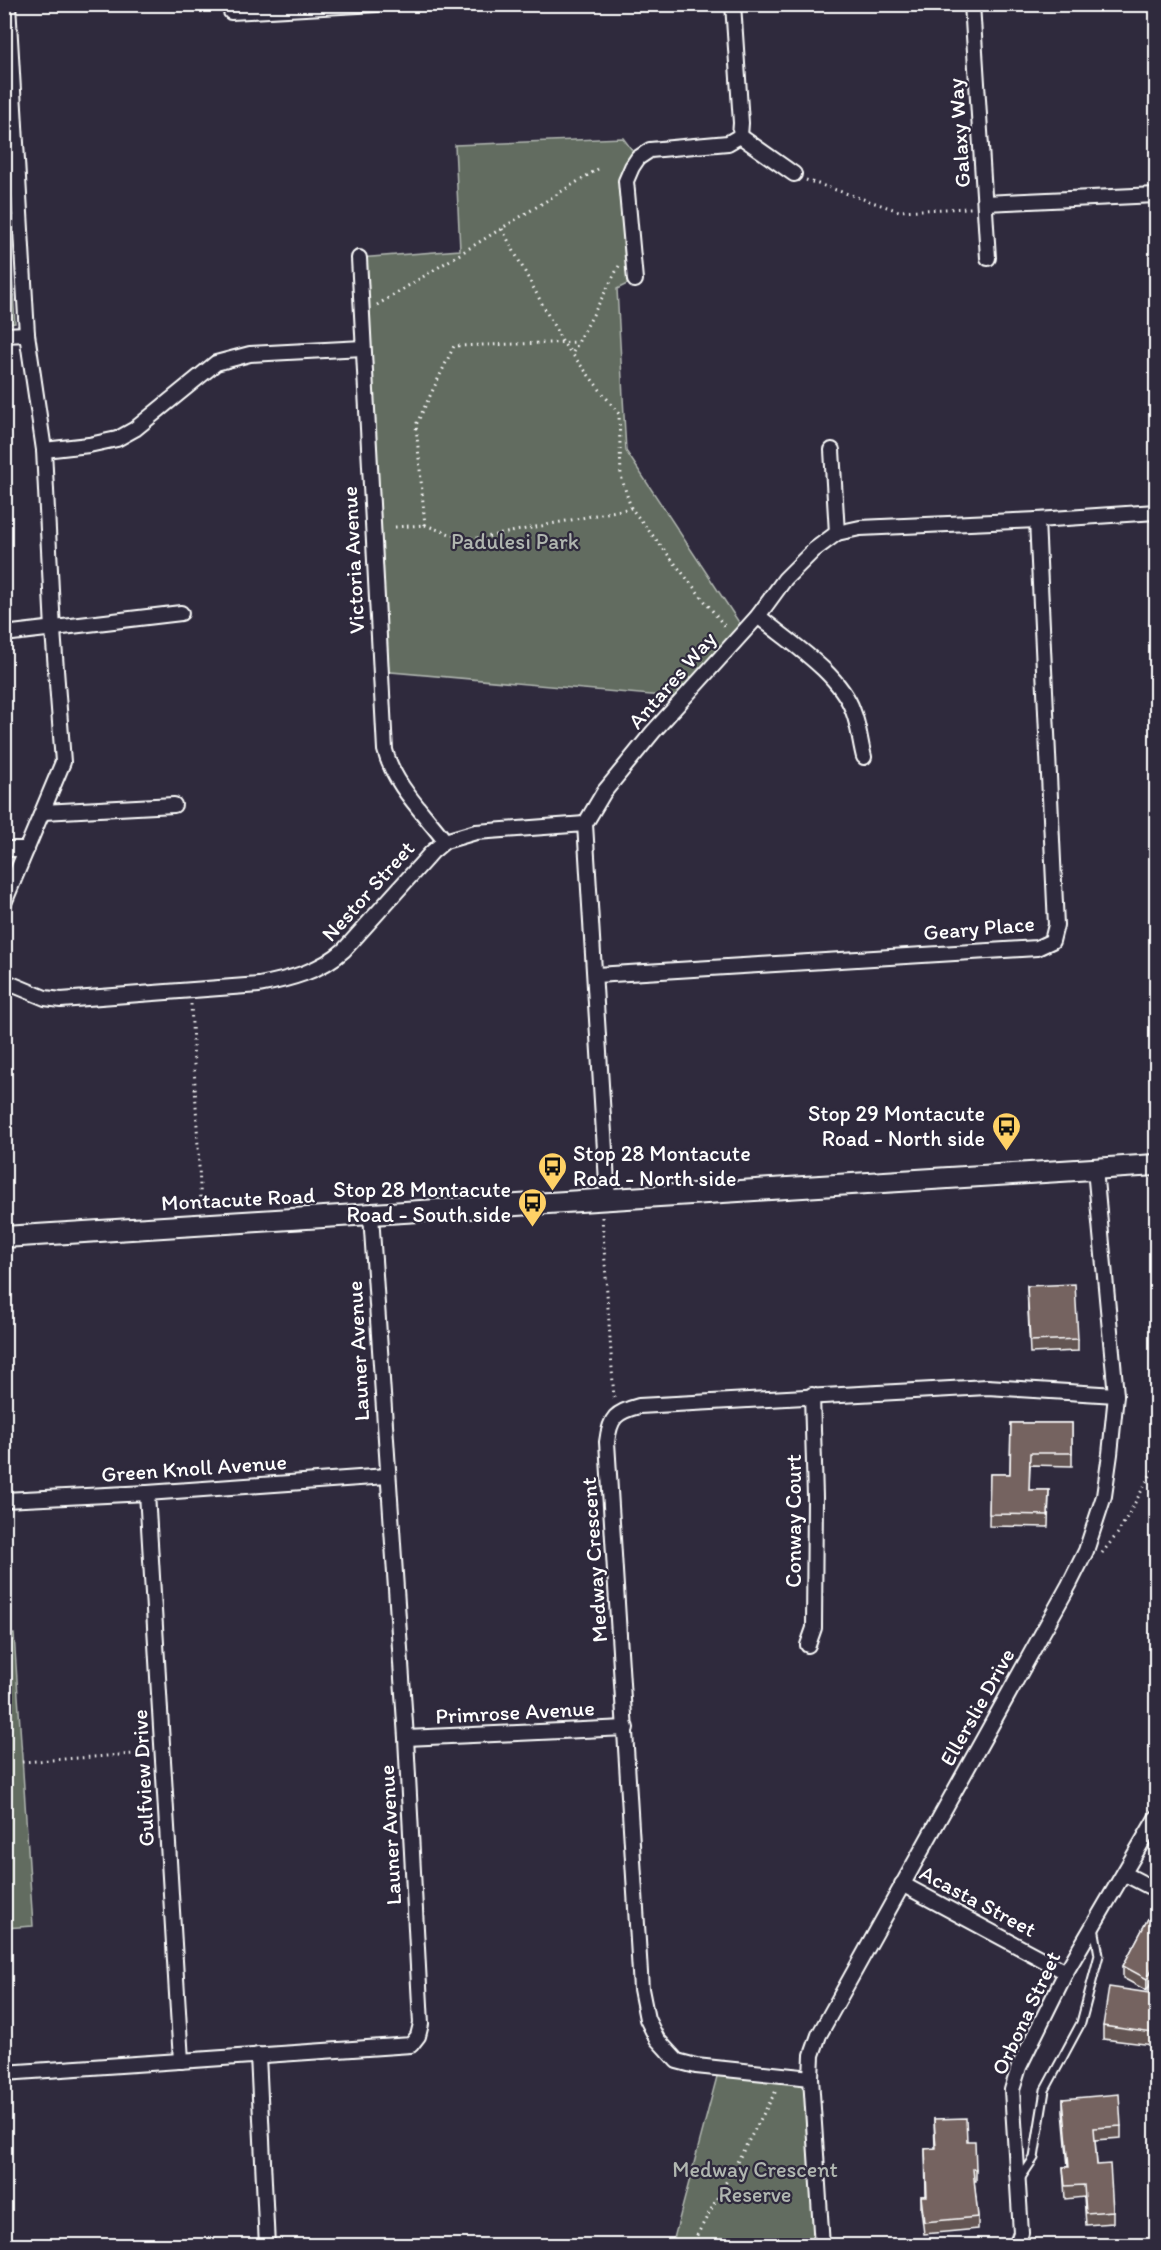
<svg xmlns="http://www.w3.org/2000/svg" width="1161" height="2250" viewBox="0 0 1161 2250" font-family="Itim,sans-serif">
<rect width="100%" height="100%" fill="#2f2a3d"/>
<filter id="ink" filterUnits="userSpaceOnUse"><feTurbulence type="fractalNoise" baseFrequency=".0167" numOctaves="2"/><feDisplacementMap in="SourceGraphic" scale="12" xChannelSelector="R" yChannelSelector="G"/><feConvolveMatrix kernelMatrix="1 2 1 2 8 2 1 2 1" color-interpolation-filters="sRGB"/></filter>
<g filter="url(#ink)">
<g fill="#626c60" stroke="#b0b6b0" stroke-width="1.5">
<polygon points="623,138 638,158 632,167 635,280 617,289 626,451 744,630 685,698 380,671 359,258 460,250 455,145"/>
<polygon points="5,166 15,323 5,324 4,324"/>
<polygon points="14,1634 33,1926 5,1928 4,1635"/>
<polygon points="719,2069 811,2078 822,2245 672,2246"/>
</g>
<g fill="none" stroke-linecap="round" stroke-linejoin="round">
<defs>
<polyline id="lane" points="1020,2179 1034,2158 1045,2090 1081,2023 1099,1955 1094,1927"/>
<g id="street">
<polyline points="972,4 988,258"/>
<polyline points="231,12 377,4"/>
<polyline points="740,136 794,174"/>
<polyline points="985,203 1156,195"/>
<path d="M359,258L385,750C394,785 423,812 445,841"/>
<polyline points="635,280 626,181 632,167 638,158 650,150 728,143 740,136 741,123 733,4"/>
<polyline points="4,335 27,334"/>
<polyline points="44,450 89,445 117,439 135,429 216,363 250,354 363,348"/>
<polyline points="832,450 837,533"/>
<path d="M758,616C788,641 840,673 853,711C859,726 860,742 864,757"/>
<polyline points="4,634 181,613"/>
<polyline points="43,812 174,805"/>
<polyline points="4,849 27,849"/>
<polyline points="4,903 63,762 53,630 44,450 27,334 8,4"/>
<polyline points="596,975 1037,948 1052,941 1056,925 1037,520"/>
<path d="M4,981L45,998L61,1000L259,985C290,979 321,971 344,950L432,852L445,841L476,832L585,824"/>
<polyline points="608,1199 585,824 604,792 653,732 758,616 785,579 814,550 837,533 860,528 1037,520 1156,512"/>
<polyline points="147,1493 181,2061"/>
<polyline points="4,1500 147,1493 387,1476"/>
<polyline points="808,1645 814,1628 815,1497 812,1395"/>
<polyline points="406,1738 626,1728"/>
<polyline points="1125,1874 1156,1890"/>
<polyline points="902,1884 1066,1972"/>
<polyline points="258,2055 267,2246"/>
<polyline points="4,2073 411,2045 418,2036 421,2024 406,1738 371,1215"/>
<path d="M811,2078L696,2066L677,2061L657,2039L647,2019L641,1989L607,1442C610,1417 616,1412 639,1406L987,1387L1116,1395"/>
<polyline points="822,2246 811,2078 812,2055 819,2035 1069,1585 1086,1551 1104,1496 1110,1454 1116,1395 1095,1169"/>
<polyline points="1016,2246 1021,2233 1012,2090 1019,2067 1066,1972 1156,1818"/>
</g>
<polyline id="secondary" points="4,1237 1156,1165"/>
</defs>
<use href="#lane" stroke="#fff" stroke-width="11"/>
<use href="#street" stroke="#fff" stroke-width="18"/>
<use href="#secondary" stroke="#fff" stroke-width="24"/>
<g stroke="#fff" stroke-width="3" stroke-dasharray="1.5 4.5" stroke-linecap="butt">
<polyline points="806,180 899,211 971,208"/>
<polyline points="502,229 563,343 572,354"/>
<polyline points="619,266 572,354 619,414 621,476 631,508 726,628"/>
<polyline points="377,305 598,169"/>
<polyline points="425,525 416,425 454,346 578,342"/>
<polyline points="395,527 425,525 461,538 481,538 631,508"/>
<polyline points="191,1004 201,1207"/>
<polyline points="602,1217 614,1399"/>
<polyline points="1102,1553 1118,1533 1156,1465"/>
<polyline points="22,1762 149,1753"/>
<polyline points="691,2246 777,2089"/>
</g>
<use href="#lane" stroke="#2f2a3d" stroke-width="7"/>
<use href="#street" stroke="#2f2a3d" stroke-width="14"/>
<use href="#secondary" stroke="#2f2a3d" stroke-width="20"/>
</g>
<g fill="#645553" stroke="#fff" stroke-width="1.5">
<polygon points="1027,1286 1078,1339 1078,1351 1030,1353"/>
<polygon points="1011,1423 1072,1423 1072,1466 1030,1465 1029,1490 1049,1490 1048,1527 989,1526 990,1474 1010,1474"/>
<polygon points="1152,1911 1147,1991 1123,1978 1123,1966"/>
<polygon points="1156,1994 1153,2045 1103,2039 1103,2026"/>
<polygon points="1063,2099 1121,2126 1121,2138 1095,2140 1097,2165 1113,2211 1113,2223 1086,2225 1084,2197 1065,2199 1063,2167 1068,2167 1063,2112"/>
<polygon points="934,2119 967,2141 976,2169 976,2181 974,2181 978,2217 978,2229 924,2234 921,2209 921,2196 926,2196 925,2149 935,2149"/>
</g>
<g fill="#514544" stroke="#fff" stroke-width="1.5">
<polygon points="1156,1961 1156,1973 1147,1991 1147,1979"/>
<polygon points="1156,2005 1156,2018 1153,2045 1153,2033"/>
</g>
<g fill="#746361" stroke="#fff" stroke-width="1.5">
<polygon points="1075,1284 1078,1339 1030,1341 1027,1286"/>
<polygon points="1011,1423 1072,1423 1072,1453 1030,1453 1029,1490 1049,1490 1048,1515 989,1514 990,1474 1010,1474"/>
<polygon points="1152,1911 1156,1913 1156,1961 1147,1979 1123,1966"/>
<polygon points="1109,1987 1156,1994 1156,2005 1153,2033 1103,2026"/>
<polygon points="1119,2094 1121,2126 1094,2128 1097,2165 1110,2164 1113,2211 1086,2213 1084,2185 1065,2186 1063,2167 1069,2167 1063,2099"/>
<polygon points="966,2118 967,2141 975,2141 976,2169 973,2169 978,2217 924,2222 921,2196 927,2196 925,2149 936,2148 934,2119"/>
</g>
</g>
<defs>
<symbol id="bus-pin" viewBox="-11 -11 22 30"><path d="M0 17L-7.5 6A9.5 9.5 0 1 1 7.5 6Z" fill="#ffd166" stroke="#2f2a3d"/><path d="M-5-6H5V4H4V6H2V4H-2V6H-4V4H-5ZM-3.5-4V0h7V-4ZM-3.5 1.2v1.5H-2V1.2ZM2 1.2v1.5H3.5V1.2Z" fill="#111"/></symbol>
</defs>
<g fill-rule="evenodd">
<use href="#bus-pin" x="990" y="1110" width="33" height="45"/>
<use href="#bus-pin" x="536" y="1150" width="33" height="45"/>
<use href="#bus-pin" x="516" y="1186" width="33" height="45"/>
</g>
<g text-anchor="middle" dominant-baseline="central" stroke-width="4.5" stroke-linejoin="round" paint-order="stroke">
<g font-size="22" fill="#fff" stroke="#2f2a3d">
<text transform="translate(959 133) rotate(-94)">Galaxy Way</text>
<text transform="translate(353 560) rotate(-93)">Victoria Avenue</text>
<text transform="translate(672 680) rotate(-49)">Antares Way</text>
<text transform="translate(368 891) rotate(-48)">Nestor Street</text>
<text transform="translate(979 928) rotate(-5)">Geary Place</text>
<text transform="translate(238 1199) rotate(-3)">Montacute Road</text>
<text transform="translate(358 1351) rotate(-93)">Launer Avenue</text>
<text transform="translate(194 1468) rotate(-4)">Green Knoll Avenue</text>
<text transform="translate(793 1521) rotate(-90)">Conway Court</text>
<text transform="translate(594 1560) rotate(-94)">Medway Crescent</text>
<text transform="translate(977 1707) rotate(-61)">Ellerslie Drive</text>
<text transform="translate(515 1712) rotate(-3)">Primrose Avenue</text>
<text transform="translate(143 1778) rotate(-93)">Gulfview Drive</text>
<text transform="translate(390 1835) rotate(-93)">Launer Avenue</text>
<text transform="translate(978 1901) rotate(28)">Acasta Street</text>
<text transform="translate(1026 2013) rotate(-65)">Orbona Street</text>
</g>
<g font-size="22" fill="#b0b6b0" stroke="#2f2a3d">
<text x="515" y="541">Padulesi Park</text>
<text x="755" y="2169">Medway Crescent<tspan x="755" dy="25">Reserve</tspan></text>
</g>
<g font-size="22" fill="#fff" stroke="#2f2a3d" text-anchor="end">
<text x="985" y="1113">Stop 29 Montacute<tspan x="985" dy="25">Road - North side</tspan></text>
<text x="573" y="1153" text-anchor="start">Stop 28 Montacute<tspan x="573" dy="25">Road - North side</tspan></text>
<text x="511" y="1189">Stop 28 Montacute<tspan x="511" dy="25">Road - South side</tspan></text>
</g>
</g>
<rect width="1161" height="2250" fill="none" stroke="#2f2a3d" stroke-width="24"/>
<rect x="12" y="12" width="1137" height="2226" fill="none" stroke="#fff" stroke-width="2" filter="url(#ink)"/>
</svg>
